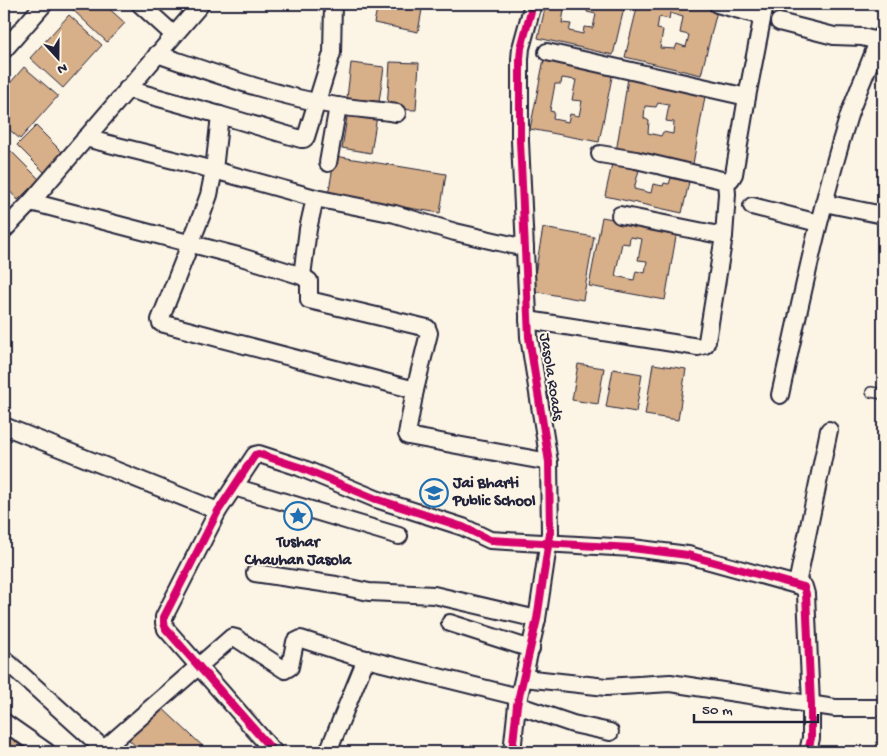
<svg xmlns="http://www.w3.org/2000/svg" width="887" height="756" viewBox="0 0 887 756" font-family="'Gochi Hand',sans-serif">
<rect width="100%" height="100%" fill="#fcf5e5"/>
<filter id="ink" filterUnits="userSpaceOnUse"><feTurbulence type="fractalNoise" baseFrequency=".02" numOctaves="2"/><feDisplacementMap in="SourceGraphic" scale="10" xChannelSelector="R" yChannelSelector="G"/><feConvolveMatrix kernelMatrix="1 2 1 2 8 2 1 2 1" color-interpolation-filters="sRGB"/></filter>
<g filter="url(#ink)">
<g fill="#d7af88" stroke="#22223b" fill-rule="evenodd">
<polygon points="77,4 104,4 125,23 107,42 72,9"/>
<polygon points="378,4 423,4 418,32 374,23"/>
<polygon points="546,4 565,4 562,23 571,24 569,31 583,34 584,27 593,28 596,14 587,12 588,4 625,4 613,55 538,38"/>
<path d="M638,4H703L718,7L701,75L625,57ZM670,13L683,17L680,33L689,35L686,47L677,44L675,49L660,48L663,30L657,29L659,17L669,19Z"/>
<polygon points="69,15 102,45 63,88 30,58"/>
<path d="M544,59L613,72L599,142L530,129ZM562,78L576,80L572,100L582,101L579,116L570,114L568,122L553,119L554,112L550,111L555,84H561Z"/>
<polygon points="390,62 419,63 416,110 387,109"/>
<polygon points="351,63 384,67 379,102 347,98"/>
<polygon points="24,67 58,96 20,139 4,125 4,90"/>
<path d="M628,78L706,91L693,164L616,152ZM658,103L669,105L666,121L674,122L673,134L663,132L661,136L648,133L649,121L644,118L645,106L656,107Z"/>
<polygon points="348,111 377,116 371,153 342,148"/>
<polygon points="36,126 65,155 46,174 17,145"/>
<polygon points="11,151 39,179 18,200 4,185 4,158"/>
<polygon points="335,156 446,174 440,213 328,195"/>
<polygon points="612,164 639,170 634,189 651,193 653,184 663,186 664,183 669,184 671,178 689,182 682,213 605,196"/>
<path d="M602,217L677,231L665,300L589,286ZM630,237L642,239L638,260L647,261L645,273L636,271L634,280L615,276L622,243L629,244Z"/>
<polygon points="543,228 594,237 583,300 532,291"/>
<polygon points="578,364 604,368 598,404 572,400"/>
<polygon points="653,364 686,369 678,420 645,415"/>
<polygon points="613,369 642,374 636,412 606,407"/>
<polygon points="159,705 209,752 142,752 127,738"/>
<polygon points="4,732 28,752 4,752"/>
</g>
<g fill="none" stroke-linecap="round" stroke-linejoin="round">
<defs>
<polyline id="service" points="871,392 883,394"/>
<g id="minor">
<polyline points="140,4 174,35"/>
<polyline points="333,4 332,53 306,137 304,139 301,139 220,115 214,170 315,198 395,214 455,232 525,248"/>
<polyline points="717,4 762,16"/>
<polyline points="779,22 834,36 862,37 878,41"/>
<polyline points="4,50 44,4"/>
<polyline points="547,52 747,97"/>
<path d="M157,54C216,74 276,96 337,106C357,109 377,110 397,113"/>
<polyline points="127,89 220,115"/>
<polyline points="85,138 214,170 209,195 202,214 160,320 161,323 415,390"/>
<polyline points="600,154 636,160 726,181 731,179 734,174 747,97 765,4"/>
<polyline points="328,163 338,106"/>
<polyline points="31,202 238,256 302,276 309,281 309,300 427,328 429,333 415,390 407,434 408,436 549,462"/>
<polyline points="824,203 883,215"/>
<polyline points="752,206 818,223"/>
<polyline points="620,215 724,236"/>
<polyline points="4,230 31,202 201,4"/>
<polyline points="302,276 308,229 315,198"/>
<polyline points="528,320 698,347 705,345 707,341 724,236 727,194 726,181"/>
<path d="M780,395C801,301 820,207 849,115C858,90 869,66 878,41L883,34"/>
<polyline points="4,426 218,511"/>
<polyline points="234,487 399,536"/>
<polyline points="255,573 336,585 369,592 434,595 537,619"/>
<polyline points="797,584 829,430"/>
<polyline points="450,623 531,649"/>
<polyline points="4,659 107,752"/>
<polyline points="524,678 606,687 670,683 835,708 883,708"/>
<polyline points="517,705 573,724 610,732"/>
<polyline points="4,722 47,752"/>
<polyline points="104,749 232,637 236,638 285,670 290,667 295,642 301,639 354,656 519,697"/>
<polyline points="274,752 166,629 164,623 164,617 218,511 255,455 259,454 299,467 376,499 463,527 490,540 632,548 688,555 804,587 806,594 811,704 811,738 808,752"/>
<polyline points="328,752 366,659"/>
<polyline points="512,752 517,705 537,619 550,533 549,462 529,337 520,141 520,59 521,48 533,4"/>
</g>
</defs>
<use href="#service" stroke="#22223b" stroke-width="12"/>
<use href="#minor" stroke="#22223b" stroke-width="20"/>
<use href="#service" stroke="#fcf5e5" stroke-width="9"/>
<use href="#minor" stroke="#fcf5e5" stroke-width="16"/>
<defs>
<g id="cycleway">
<polyline points="274,752 166,629 164,623 164,617 218,511 255,455 259,454 299,467 376,499 463,527 490,540 632,548 688,555 804,587 806,594 811,704 811,738 808,752"/>
<polyline points="512,752 517,705 537,619 550,533 549,462 529,337 520,141 520,59 521,48 533,4"/>
</g>
</defs>
<use href="#cycleway" stroke="#fcf5e5" stroke-width="11"/>
<use href="#cycleway" stroke="#d6006c" stroke-width="8"/>
</g>
</g>
<defs>
<symbol id="school-ring" viewBox="-11 -11 22 22"><circle r="9.5" fill="#fcf5e5" stroke="#1f6fb2" stroke-width="1.5"/><path d="M0-5L7-2L0 1L-7-2ZM-4 1L0 2.5L4 1V4Q0 6-4 4Z" fill="#1f6fb2"/></symbol>
<symbol id="sight-ring" viewBox="-11 -11 22 22"><circle r="9.5" fill="#fcf5e5" stroke="#1f6fb2" stroke-width="1.5"/><path d="M0-6L1.8-2.2L6-1.7L2.9 1.2L3.7 5.4L0 3.3L-3.7 5.4L-2.9 1.2L-6-1.7L-1.8-2.2Z" fill="#1f6fb2"/></symbol>
</defs>
<g fill-rule="evenodd">
<use href="#school-ring" x="418" y="477" width="32" height="32"/>
<use href="#sight-ring" x="282" y="500" width="32" height="32"/>
</g>
<g text-anchor="middle" dominant-baseline="central" stroke-width="4" stroke-linejoin="round" paint-order="stroke">
<g font-size="16" fill="#22223b" stroke="#fcf5e5">
<text transform="translate(550 377) rotate(81)">Jasola Roads</text>
</g>
<g font-size="16" font-weight="bold" fill="#22223b" stroke="#fcf5e5" text-anchor="start">
<text x="453" y="484">Jai Bharti<tspan x="453" dy="18">Public School</tspan></text>
<text x="298" y="543" text-anchor="middle">Tushar<tspan x="298" dy="18">Chauhan Jasola</tspan></text>
</g>
</g>
<rect width="887" height="756" fill="none" stroke="#fcf5e5" stroke-width="20"/>
<rect x="10" y="10" width="867" height="736" fill="none" stroke="#22223b" stroke-width="2" filter="url(#ink)"/>
<g transform="translate(58 58) rotate(159)" stroke="#fcf5e5" stroke-width="4" paint-order="stroke">
<path d="M0-4L9 19L0 12L-9 19Z" fill="#22223b"/>
<text y="-8" font-size="14" font-weight="bold" text-anchor="middle" fill="#22223b">N</text>
</g>
<path d="M694 714v8h124v-8" fill="none" stroke="#22223b" stroke-width="2.5"/>
<text x="702" y="714" font-size="15" fill="#22223b" stroke="#fcf5e5" stroke-width="4" paint-order="stroke">50 m</text>
</svg>
